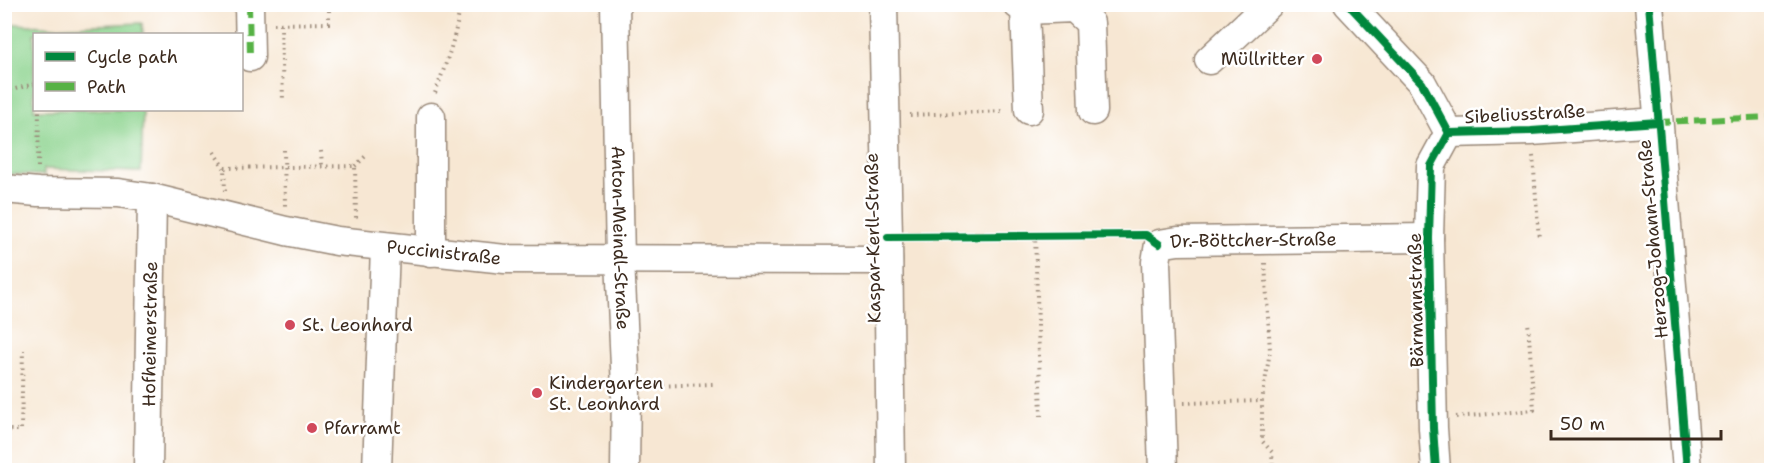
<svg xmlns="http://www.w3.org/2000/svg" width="1776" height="475" viewBox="0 0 1776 475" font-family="'Shantell Sans',sans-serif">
<rect width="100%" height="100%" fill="#fff"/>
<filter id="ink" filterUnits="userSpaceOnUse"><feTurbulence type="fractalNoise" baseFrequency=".0167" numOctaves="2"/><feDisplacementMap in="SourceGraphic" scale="12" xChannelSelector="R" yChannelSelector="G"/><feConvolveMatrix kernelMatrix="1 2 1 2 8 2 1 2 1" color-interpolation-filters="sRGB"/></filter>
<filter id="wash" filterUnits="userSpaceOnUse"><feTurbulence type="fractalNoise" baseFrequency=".008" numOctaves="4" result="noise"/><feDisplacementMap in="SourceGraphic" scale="24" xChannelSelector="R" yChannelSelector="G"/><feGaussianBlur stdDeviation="1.35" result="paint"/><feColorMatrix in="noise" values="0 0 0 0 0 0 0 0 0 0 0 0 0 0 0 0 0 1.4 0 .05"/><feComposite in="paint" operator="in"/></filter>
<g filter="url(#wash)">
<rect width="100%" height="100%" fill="#f7e7d3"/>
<polygon fill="#8dd48f" stroke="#647f56" stroke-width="1.5" points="5,23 52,27 142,23 143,34 34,34 34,110 143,110 141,172 44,169 44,175 5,174"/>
</g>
<g filter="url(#ink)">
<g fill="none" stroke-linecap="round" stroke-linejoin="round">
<defs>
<g id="minor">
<polyline points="249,4 250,57"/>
<path id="s1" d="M615,4L620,260L626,387L625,470"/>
<polyline points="883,4 888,237 891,470"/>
<polyline points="1017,4 1025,10 1029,110"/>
<polyline points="1348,4 1422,83 1449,133"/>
<polyline points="1649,4 1687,470"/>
<polyline points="1025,10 1074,8 1090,23 1093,111"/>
<polyline points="1209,60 1269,4"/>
<polyline points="431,117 431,252"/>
<polyline points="1449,133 1531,131 1658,122"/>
<path id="s2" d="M4,189L38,192L118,193L152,198L286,231L337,241L505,259L888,260"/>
<path id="s3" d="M148,470L152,198"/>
<polyline points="377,470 385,247"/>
<path id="s4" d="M1163,470L1156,262L1159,244L1178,241L1429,238"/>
<polyline points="1436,470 1433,428 1429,238 1431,166 1449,133"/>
</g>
</defs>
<use href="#minor" stroke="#998878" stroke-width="31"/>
<g stroke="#998878" stroke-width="4" stroke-dasharray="1.5 4.5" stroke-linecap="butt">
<polyline points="274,24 329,23 329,6"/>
<polyline points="281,24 283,101"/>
<polyline points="4,92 34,84"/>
<path d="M435,93C446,64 457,35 460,4"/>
<polyline points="910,115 1004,111"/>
<polyline points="284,150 285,206"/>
<polyline points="321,151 322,166"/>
<polyline points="214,152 224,168"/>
<polyline points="1533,156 1539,239"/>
<polyline points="355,166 368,154"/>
<polyline points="38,167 39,110"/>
<polyline points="225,191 224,168 355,166 356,218"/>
<polyline points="1035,235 1041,416"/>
<polyline points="1265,263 1270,351 1262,401 1262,441 1272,452 1273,470"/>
<polyline points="651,386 714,384"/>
<polyline points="1184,403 1262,401"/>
<polyline points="1456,417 1534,410 1528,321"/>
<polyline points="4,430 21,430 23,350"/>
</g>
<use href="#minor" stroke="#fff" stroke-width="28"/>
<g stroke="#57b245" stroke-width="6" stroke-dasharray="12 6" stroke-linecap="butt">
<polyline points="249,4 250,57"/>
<polyline points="1658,122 1772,117"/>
</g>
<defs>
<g id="cycleway">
<polyline points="1348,4 1422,83 1449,133"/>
<polyline points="1649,4 1687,470"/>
<polyline points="1449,133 1531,131 1658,122"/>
<polyline points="888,237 1146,235 1159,244"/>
<polyline points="1436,470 1433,428 1429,238 1431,166 1449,133"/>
</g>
</defs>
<use href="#cycleway" stroke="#fff" stroke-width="11"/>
<use href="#cycleway" stroke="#00873e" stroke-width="8"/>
</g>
</g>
<g fill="#d1495b" stroke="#fff" stroke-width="2">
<circle cx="1317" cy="59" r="6"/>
<circle cx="290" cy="325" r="6"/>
<circle cx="537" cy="393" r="6"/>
<circle cx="312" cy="428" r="6"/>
</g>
<g text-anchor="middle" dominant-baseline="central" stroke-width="5" stroke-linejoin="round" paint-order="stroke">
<g font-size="18" fill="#3b2a1e" stroke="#fff" text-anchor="start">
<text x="1305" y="59" text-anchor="end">Müllritter</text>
<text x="302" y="325">St. Leonhard</text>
<text x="549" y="383">Kindergarten<tspan x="549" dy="21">St. Leonhard</tspan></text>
<text x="324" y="428">Pfarramt</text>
</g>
<g font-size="18" fill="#3b2a1e" stroke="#fff">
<text transform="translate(1525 114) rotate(-3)">Sibeliusstraße</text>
<text stroke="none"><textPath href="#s1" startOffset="234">Anton-Meindl-Straße</textPath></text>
<text transform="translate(873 238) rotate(-91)">Kaspar-Kerll-Straße</text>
<text transform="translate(1653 239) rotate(-95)">Herzog-Johann-Straße</text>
<text stroke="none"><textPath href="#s4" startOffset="321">Dr.-Böttcher-Straße</textPath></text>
<text stroke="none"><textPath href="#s2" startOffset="446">Puccinistraße</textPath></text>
<text transform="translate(1416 300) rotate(-91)">Bärmannstraße</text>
<text stroke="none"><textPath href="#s3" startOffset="136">Hofheimerstraße</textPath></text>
</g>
</g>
<rect width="1776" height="475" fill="none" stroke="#fff" stroke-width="24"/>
<rect x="33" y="33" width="210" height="78" fill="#ffffff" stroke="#b1aaa5" stroke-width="1.5"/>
<rect x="45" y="52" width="30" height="9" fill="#00873e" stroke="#b1aaa5" stroke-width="1.5"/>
<text x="87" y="63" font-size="18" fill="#3b2a1e">Cycle path</text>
<rect x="45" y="82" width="30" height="9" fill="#57b245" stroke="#b1aaa5" stroke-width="1.5"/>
<text x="87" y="93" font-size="18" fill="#3b2a1e">Path</text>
<path d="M1551 430v9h170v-9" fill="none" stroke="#3b2a1e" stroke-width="3"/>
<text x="1560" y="430" font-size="18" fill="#3b2a1e" stroke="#ffffff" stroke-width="4.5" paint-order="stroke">50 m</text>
</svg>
